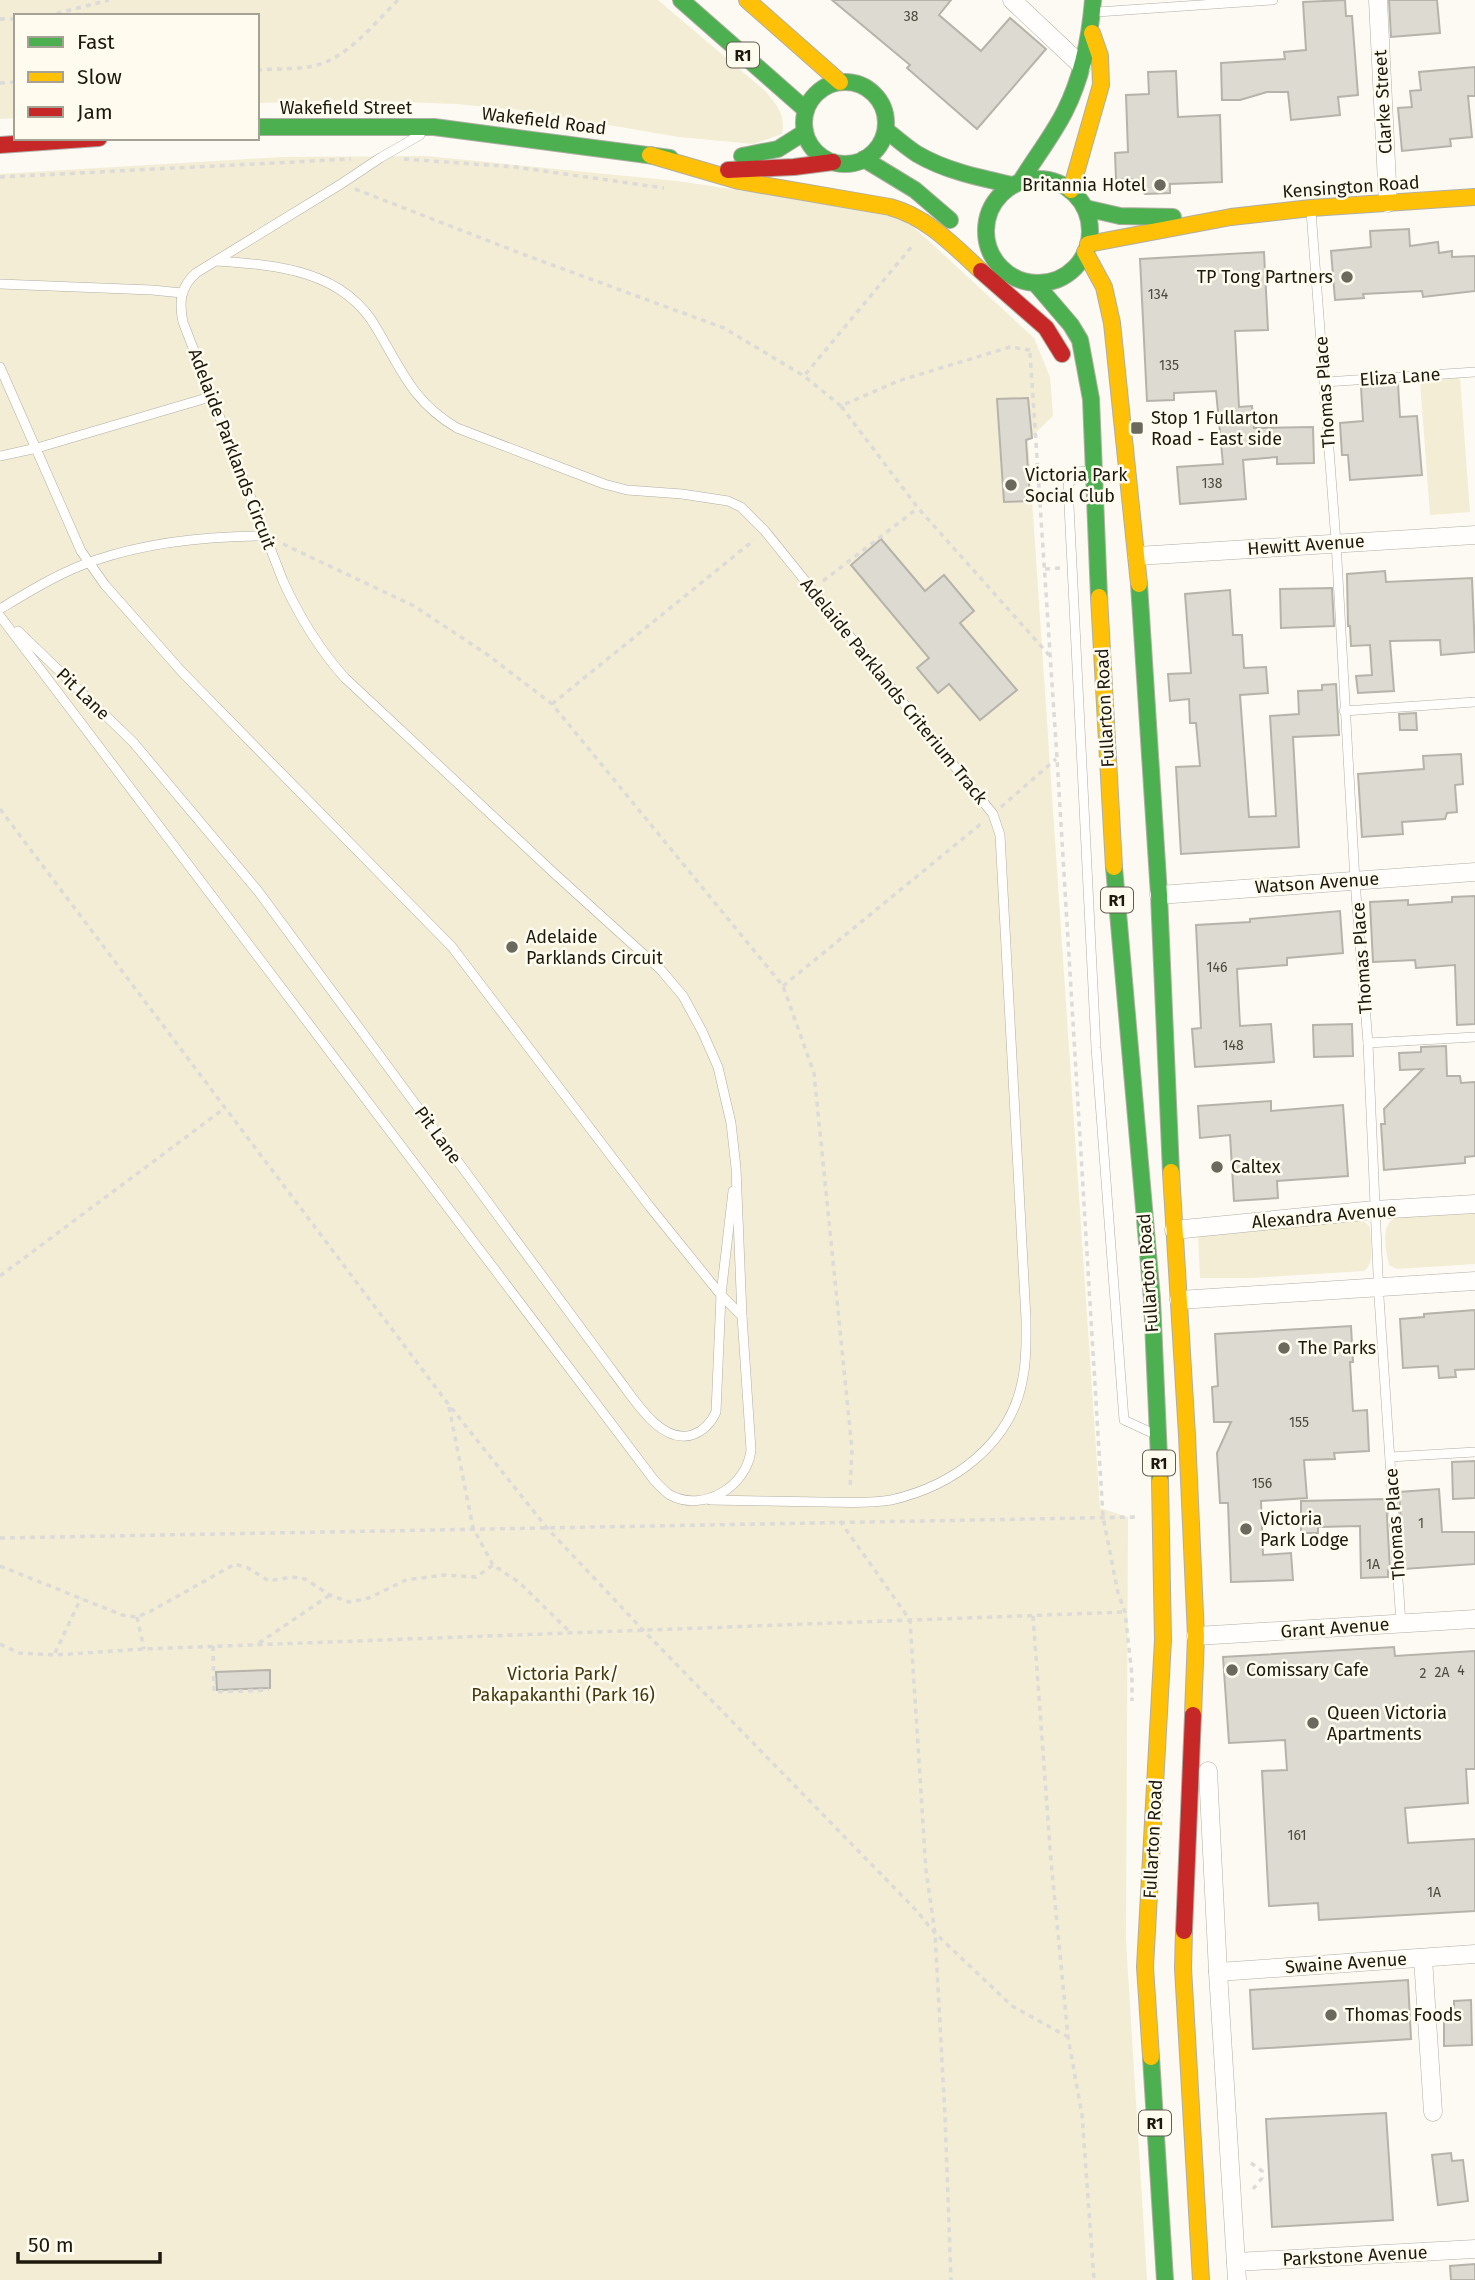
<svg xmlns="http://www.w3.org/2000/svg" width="1475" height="2280" viewBox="0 0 1475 2280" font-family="'Fira Sans',sans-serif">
<rect width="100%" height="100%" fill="#fcfaf2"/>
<g fill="#f3edd5">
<path d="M0,0H658L764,90C776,103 786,115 782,134L753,144L679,137L521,110L456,104L353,100L257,103V16H16V118L0,119Z"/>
<polygon points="426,156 677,181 793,198 905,219 1034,338 1050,377 1053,416 1028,440 1100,1508 1128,1517 1126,1941 1147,2280 0,2280 0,174 281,157"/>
<polygon points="1460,378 1470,512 1430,515 1420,381"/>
<path d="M1475,1213V1264L1397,1269L1389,1265C1386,1250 1380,1225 1395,1218Z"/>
<path d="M1363,1220L1370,1227C1370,1241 1376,1262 1364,1271L1251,1278H1200L1198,1236L1218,1229Z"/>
</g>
<g fill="#dddbd1" stroke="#b6b3aa" stroke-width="2">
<polygon points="832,0 951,0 939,15 981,51 1010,18 1046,49 977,129 907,68 910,65"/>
<polygon points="1345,0 1346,16 1352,16 1358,95 1338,97 1340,115 1291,120 1288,92 1267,92 1240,100 1222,100 1221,63 1285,59 1284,52 1306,50 1303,2"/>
<polygon points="1389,0 1437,0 1440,33 1391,37"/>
<polygon points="1475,67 1475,96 1468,96 1472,137 1450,139 1451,146 1402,151 1398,108 1412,107 1410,91 1421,90 1419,72"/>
<polygon points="1176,71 1178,117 1220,115 1222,182 1170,184 1170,193 1145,194 1132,179 1116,180 1115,153 1128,152 1126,95 1149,94 1148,72"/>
<polygon points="1409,229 1410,246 1438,242 1439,253 1452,251 1452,257 1475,256 1475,291 1423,297 1422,291 1363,294 1364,298 1335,300 1331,251 1371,247 1370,231"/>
<polygon points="1264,252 1268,330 1235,331 1239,407 1252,406 1254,428 1313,427 1314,463 1277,464 1277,457 1243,460 1246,499 1180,504 1177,467 1223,464 1216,391 1174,393 1174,400 1147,401 1140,259"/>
<polygon points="1398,384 1400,417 1417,416 1422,475 1350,480 1348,455 1342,455 1340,423 1363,421 1361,387"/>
<polygon points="1028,398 1032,438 1026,440 1030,501 1004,502 997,399"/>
<polygon points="881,539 925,591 944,575 974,611 960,623 1017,690 980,720 949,684 938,693 917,668 929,658 851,565"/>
<polygon points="1385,571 1386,582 1472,578 1475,652 1441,655 1440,640 1390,641 1394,691 1358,693 1356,676 1372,675 1370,645 1351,646 1350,626 1348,626 1347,574"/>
<polygon points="1332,588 1334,626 1281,628 1280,589"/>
<polygon points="1230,590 1233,635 1242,635 1244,668 1266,667 1268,693 1240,695 1249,817 1276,816 1270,716 1299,714 1298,691 1322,690 1322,685 1336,684 1339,735 1293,737 1299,847 1181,854 1176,767 1200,766 1196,723 1190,723 1189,699 1170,701 1168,674 1191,673 1185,594"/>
<polygon points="1416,713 1417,730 1400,730 1399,714"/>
<polygon points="1461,754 1463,784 1455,785 1457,812 1447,813 1445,819 1402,822 1403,834 1362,837 1358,774 1424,769 1423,756"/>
<polygon points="1475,896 1475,1024 1457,1025 1455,965 1416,968 1415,960 1373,962 1370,902 1408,900 1408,905 1452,902 1452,897"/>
<polygon points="1340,911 1343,953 1287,958 1287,965 1237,969 1240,1026 1271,1024 1274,1062 1195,1067 1192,1029 1201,1028 1196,925 1250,922 1250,919"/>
<polygon points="1352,1024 1353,1056 1314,1057 1313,1025"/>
<polygon points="1446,1046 1447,1076 1460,1076 1461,1083 1475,1082 1475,1156 1465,1157 1465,1163 1384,1170 1381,1124 1385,1124 1384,1109 1423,1069 1400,1070 1399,1053 1421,1052 1421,1047"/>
<polygon points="1271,1101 1271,1111 1343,1105 1348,1176 1277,1181 1278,1198 1234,1201 1230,1135 1200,1138 1198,1106"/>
<polygon points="1475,1310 1475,1369 1455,1370 1456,1377 1439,1378 1438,1366 1403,1368 1400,1319 1424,1317 1424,1314"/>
<polygon points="1351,1326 1353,1362 1350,1362 1353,1411 1367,1410 1369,1451 1334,1453 1335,1459 1304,1460 1307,1498 1261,1501 1263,1555 1291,1553 1293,1580 1231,1582 1228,1503 1220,1503 1217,1453 1231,1422 1214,1422 1212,1387 1218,1386 1215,1334"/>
<polygon points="1475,1461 1475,1498 1453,1499 1452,1462"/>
<polygon points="1439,1489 1442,1532 1475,1532 1475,1564 1404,1569 1399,1492"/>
<polygon points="1386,1499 1390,1570 1388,1570 1388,1577 1361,1578 1360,1526 1318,1527 1318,1533 1301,1533 1301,1501"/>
<polygon points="1394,1647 1395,1656 1475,1651 1475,1769 1466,1769 1468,1803 1405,1808 1408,1843 1475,1839 1475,1911 1319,1920 1318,1903 1269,1906 1262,1771 1287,1770 1285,1740 1229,1743 1223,1657"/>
<polygon points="270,1670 270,1688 217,1690 216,1672"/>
<polygon points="1408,1980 1411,2039 1253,2049 1250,1990"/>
<polygon points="1471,2000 1472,2045 1444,2046 1444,2020 1454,2020 1454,2001"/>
<polygon points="1386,2113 1393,2220 1272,2227 1266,2119"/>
<polygon points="1451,2153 1452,2161 1463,2160 1468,2201 1438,2205 1432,2155"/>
<polygon points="1475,2264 1475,2280 1451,2280 1450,2266"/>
</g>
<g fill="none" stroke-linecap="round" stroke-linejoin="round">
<defs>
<g id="lane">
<polyline points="1097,12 1273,0"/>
<polyline points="1311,211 1336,542 1355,881 1368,1043 1379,1297 1401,1624"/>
<path d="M216,261C277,265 344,270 377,329C402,371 413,402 457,428L604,484L627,490L682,494L728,501L741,507L765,531L993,814L1000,835L1026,1319C1026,1339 1027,1358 1023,1377C1012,1444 953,1486 891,1500C869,1504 844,1502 822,1502C785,1501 747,1501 710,1500"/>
<polyline points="0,284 152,290 182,293"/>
<polyline points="0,367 81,551 105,585 182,672 452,947 650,1207 721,1295 742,1316"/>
<polyline points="1325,382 1475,372"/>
<polyline points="0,456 37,448 210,397"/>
<polyline points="1087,471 1077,472 1068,485 1096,1048 1124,1420 1150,1432"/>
<path d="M0,609C30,591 62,571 96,560C150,542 208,536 266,536"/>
<path d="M0,616L654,1480C659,1485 664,1491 670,1495C704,1513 747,1486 751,1450L742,1316L736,1168L731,1123L718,1067L702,1031L683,996L661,970L556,875L345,678C318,648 300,618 283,581L183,322C179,303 180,287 196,273L341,184L380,158L420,135"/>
<path d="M18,631L133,742L258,891L614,1373C632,1395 659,1445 692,1435C704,1431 711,1423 716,1412L721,1295L733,1191"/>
<polyline points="1344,711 1475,702"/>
<polyline points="1368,1043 1475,1037"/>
<polyline points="1390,1457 1475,1452"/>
</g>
<g id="street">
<polyline points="1012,0 1082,66"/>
<polyline points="1378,0 1388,203"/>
<polyline points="1137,556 1475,535"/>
<polyline points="1159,895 1475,872"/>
<polyline points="1174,1230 1374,1210 1475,1204"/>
<polyline points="1179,1300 1475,1281"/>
<polyline points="1196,1636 1475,1619"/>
<polyline points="1208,1771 1218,1972 1237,2280"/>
<polyline points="1423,1958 1433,2112"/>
<polyline points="1218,1972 1475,1954"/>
<polyline points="1236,2262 1475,2249"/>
</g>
<g id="fast">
<polyline points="681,0 806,110"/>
<circle cx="845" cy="123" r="41"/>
<polyline points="257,127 434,127 670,158"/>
<path d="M886,130C896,138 906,147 917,154C946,171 980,178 1012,185"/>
<polyline points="742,156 778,149 805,132"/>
<polyline points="864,159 915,190 950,220"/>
<circle cx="1038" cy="231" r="52"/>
<path d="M1021,181C1035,158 1053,135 1065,111C1082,77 1090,38 1093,0"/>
<polyline points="1085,208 1120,216 1173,217"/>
<polyline points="1035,283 1071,325 1080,340 1091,399 1099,597"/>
<polyline points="1139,584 1159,895 1171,1172"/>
<polyline points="1114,867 1152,1299 1160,1481"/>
<polyline points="1151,2057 1165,2280"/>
</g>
<g id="slow">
<polyline points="747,0 840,82"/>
<path d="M650,155L739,181L890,207C927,217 953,245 981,271"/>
<polyline points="1071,190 1101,85 1100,56 1092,33"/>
<polyline points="1088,244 1231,217 1311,208 1475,197"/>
<polyline points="1085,252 1104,287 1112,323 1139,584"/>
<polyline points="1099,597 1114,867"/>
<polyline points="1171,1172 1187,1435 1196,1636 1193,1715"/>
<polyline points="1184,1931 1183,1968 1201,2280"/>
<polyline points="1151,2057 1145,1967 1163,1640 1160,1481"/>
</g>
<g id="jam">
<polyline points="0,145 99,138"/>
<polyline points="728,170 794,167 833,162"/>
<polyline points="981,271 1046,328 1062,354"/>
<polyline points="1184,1931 1193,1715"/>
</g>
</defs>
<use href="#lane" stroke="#b0aea4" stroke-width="10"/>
<use href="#street" stroke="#b0aea4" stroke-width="19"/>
<use href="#fast" stroke="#b0aea4" stroke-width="18"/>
<use href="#slow" stroke="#b0aea4" stroke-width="18"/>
<use href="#jam" stroke="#b0aea4" stroke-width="18"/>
<g stroke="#dcdbd8" stroke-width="3.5" stroke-dasharray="5 5" stroke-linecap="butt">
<polyline points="47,16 109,0"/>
<polyline points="0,19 16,19"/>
<path d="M257,70C280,68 307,71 328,61C353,50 378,20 398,0"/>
<polyline points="0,83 16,82"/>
<polyline points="404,159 515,167 664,188"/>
<polyline points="0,177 351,159"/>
<polyline points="355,189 525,255 724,328 804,376"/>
<polyline points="1030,350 1010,347 898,381 841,406 918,508 1049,655"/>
<polyline points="1030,353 1057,758 1103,1517 1118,1593 1125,1612 1132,1675 1132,1701"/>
<polyline points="841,406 804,376 913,245"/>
<polyline points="283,544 414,606 488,655 552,704 783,986 814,1073 852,1449 850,1489"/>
<polyline points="1045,569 1061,568"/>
<polyline points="823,581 918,508"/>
<polyline points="552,704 754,540"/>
<polyline points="1001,807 1056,759"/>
<polyline points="0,809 449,1405 547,1528 642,1629 915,1909 935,1933 1012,2006 1068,2037"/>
<polyline points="783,986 982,823"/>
<polyline points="0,1276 225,1108"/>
<polyline points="449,1407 473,1528 493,1565"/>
<polyline points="840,1521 910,1620 926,1871 935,1933 945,2116 951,2280"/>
<polyline points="0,1538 1139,1517"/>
<polyline points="0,1566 122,1615 137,1617 151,1611 235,1564 248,1568 269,1581 292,1577 305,1579 330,1595 349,1602 369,1598 406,1580 443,1575 476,1577 493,1565 520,1583 570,1632"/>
<polyline points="1033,1616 1051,1861 1068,2037 1082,2115 1094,2280"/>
<polyline points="137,1617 144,1649"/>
<polyline points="259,1643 330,1595"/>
<polyline points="0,1644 19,1653 55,1655 144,1649 1125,1612"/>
<polyline points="213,1646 214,1692 269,1690"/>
<polyline points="55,1653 81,1598"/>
<polyline points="1251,2163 1262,2171 1262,2178 1253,2189"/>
</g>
<use href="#lane" stroke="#fffefd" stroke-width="9"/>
<use href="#street" stroke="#fffefd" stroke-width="18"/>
<use href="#fast" stroke="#4caf50" stroke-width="16"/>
<use href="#slow" stroke="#ffc107" stroke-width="16"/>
<use href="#jam" stroke="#c62828" stroke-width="16"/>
</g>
<g fill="#6b685e" stroke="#fffcef" stroke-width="2.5">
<circle cx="1160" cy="185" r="7"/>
<circle cx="1347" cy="277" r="7"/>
<rect x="1130" y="421" width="14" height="14" rx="3.5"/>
<circle cx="1011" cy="485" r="7"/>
<circle cx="512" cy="947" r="7"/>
<circle cx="1217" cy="1167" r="7"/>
<circle cx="1284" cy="1348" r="7"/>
<circle cx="1246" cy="1529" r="7"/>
<circle cx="1232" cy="1670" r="7"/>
<circle cx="1313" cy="1723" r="7"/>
<circle cx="1331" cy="2015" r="7"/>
</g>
<g text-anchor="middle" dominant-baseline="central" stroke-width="5" stroke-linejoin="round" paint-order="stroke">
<g font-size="14" fill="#4d4a3f">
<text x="911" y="16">38</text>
<text x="1158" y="294">134</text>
<text x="1169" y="365">135</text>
<text x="1212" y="483">138</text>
<text x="1217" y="967">146</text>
<text x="1233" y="1045">148</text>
<text x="1299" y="1422">155</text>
<text x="1262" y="1483">156</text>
<text x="1421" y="1523">1</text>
<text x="1373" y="1564">1A</text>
<text x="1461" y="1670">4</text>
<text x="1442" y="1672">2A</text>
<text x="1423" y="1673">2</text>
<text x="1297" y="1835">161</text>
<text x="1434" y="1892">1A</text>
</g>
<g fill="#fffcef" stroke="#615d52" stroke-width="2">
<rect x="727" y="42.5" width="32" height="25" rx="5"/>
<rect x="1101" y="887.5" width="32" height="25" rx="5"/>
<rect x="1143" y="1450.5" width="32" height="25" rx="5"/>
<rect x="1139" y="2110.5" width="32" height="25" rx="5"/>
</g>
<g font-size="16" font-weight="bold" fill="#1d190e">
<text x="743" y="55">R1</text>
<text x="1117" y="900">R1</text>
<text x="1159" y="1463">R1</text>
<text x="1155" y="2123">R1</text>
</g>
<g font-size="18" fill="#1d190e" stroke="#fffcef">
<text transform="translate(1383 102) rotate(-93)">Clarke Street</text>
<text x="346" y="108">Wakefield Street</text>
<text transform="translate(544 121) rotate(7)">Wakefield Road</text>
<text transform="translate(1351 187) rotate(-4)">Kensington Road</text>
<text transform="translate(1400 377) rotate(-4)">Eliza Lane</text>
<text transform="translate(1325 392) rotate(-94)">Thomas Place</text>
<text transform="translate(232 449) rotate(69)">Adelaide Parklands Circuit</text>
<text transform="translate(1306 545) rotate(-4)">Hewitt Avenue</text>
<text transform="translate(894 691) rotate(51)">Adelaide Parklands Criterium Track</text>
<text transform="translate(83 694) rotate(44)">Pit Lane</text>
<text transform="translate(1105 708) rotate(-93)">Fullarton Road</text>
<text transform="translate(1317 883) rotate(-4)">Watson Avenue</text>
<text transform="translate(1362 958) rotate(-94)">Thomas Place</text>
<text transform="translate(438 1135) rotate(54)">Pit Lane</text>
<text transform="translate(1324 1216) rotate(-5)">Alexandra Avenue</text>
<text transform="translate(1148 1273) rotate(-94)">Fullarton Road</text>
<text transform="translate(1395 1524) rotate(-94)">Thomas Place</text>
<text transform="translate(1335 1628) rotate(-4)">Grant Avenue</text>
<text transform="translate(1153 1839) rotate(-87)">Fullarton Road</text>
<text transform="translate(1346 1963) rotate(-4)">Swaine Avenue</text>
<text transform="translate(1355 2256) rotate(-3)">Parkstone Avenue</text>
</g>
<g font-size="18" fill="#1d190e" stroke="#fffcef" text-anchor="start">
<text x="1146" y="185" text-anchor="end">Britannia Hotel</text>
<text x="1333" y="277" text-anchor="end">TP Tong Partners</text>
<text x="1151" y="418">Stop 1 Fullarton<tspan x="1151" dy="21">Road - East side</tspan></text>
<text x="1025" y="475">Victoria Park<tspan x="1025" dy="21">Social Club</tspan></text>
<text x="526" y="937">Adelaide<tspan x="526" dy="21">Parklands Circuit</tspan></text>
<text x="1231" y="1167">Caltex</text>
<text x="1298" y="1348">The Parks</text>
<text x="1260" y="1519">Victoria<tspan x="1260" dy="21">Park Lodge</tspan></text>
<text x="1246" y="1670">Comissary Cafe</text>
<text x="1327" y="1713">Queen Victoria<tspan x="1327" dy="21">Apartments</tspan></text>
<text x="1345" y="2015">Thomas Foods</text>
</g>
<g font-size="18" fill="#44390e" stroke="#fffcef">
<text x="563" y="1674">Victoria Park/<tspan x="563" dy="21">Pakapakanthi (Park 16)</tspan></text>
</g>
</g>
<rect x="14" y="14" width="245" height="126" fill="#fffcef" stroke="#a5a195" stroke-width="2"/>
<rect x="28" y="37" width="35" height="10" fill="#4caf50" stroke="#a5a195" stroke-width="2"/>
<text x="77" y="49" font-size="21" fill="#1d190e">Fast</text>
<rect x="28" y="72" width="35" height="10" fill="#ffc107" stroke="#a5a195" stroke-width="2"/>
<text x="77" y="84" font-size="21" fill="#1d190e">Slow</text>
<rect x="28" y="107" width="35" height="10" fill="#c62828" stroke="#a5a195" stroke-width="2"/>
<text x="77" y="119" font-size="21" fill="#1d190e">Jam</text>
<path d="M18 2252v10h142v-10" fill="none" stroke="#1d190e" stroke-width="3.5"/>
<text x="28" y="2252" font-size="21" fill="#1d190e" stroke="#fffcef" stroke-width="5" paint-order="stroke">50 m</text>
</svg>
